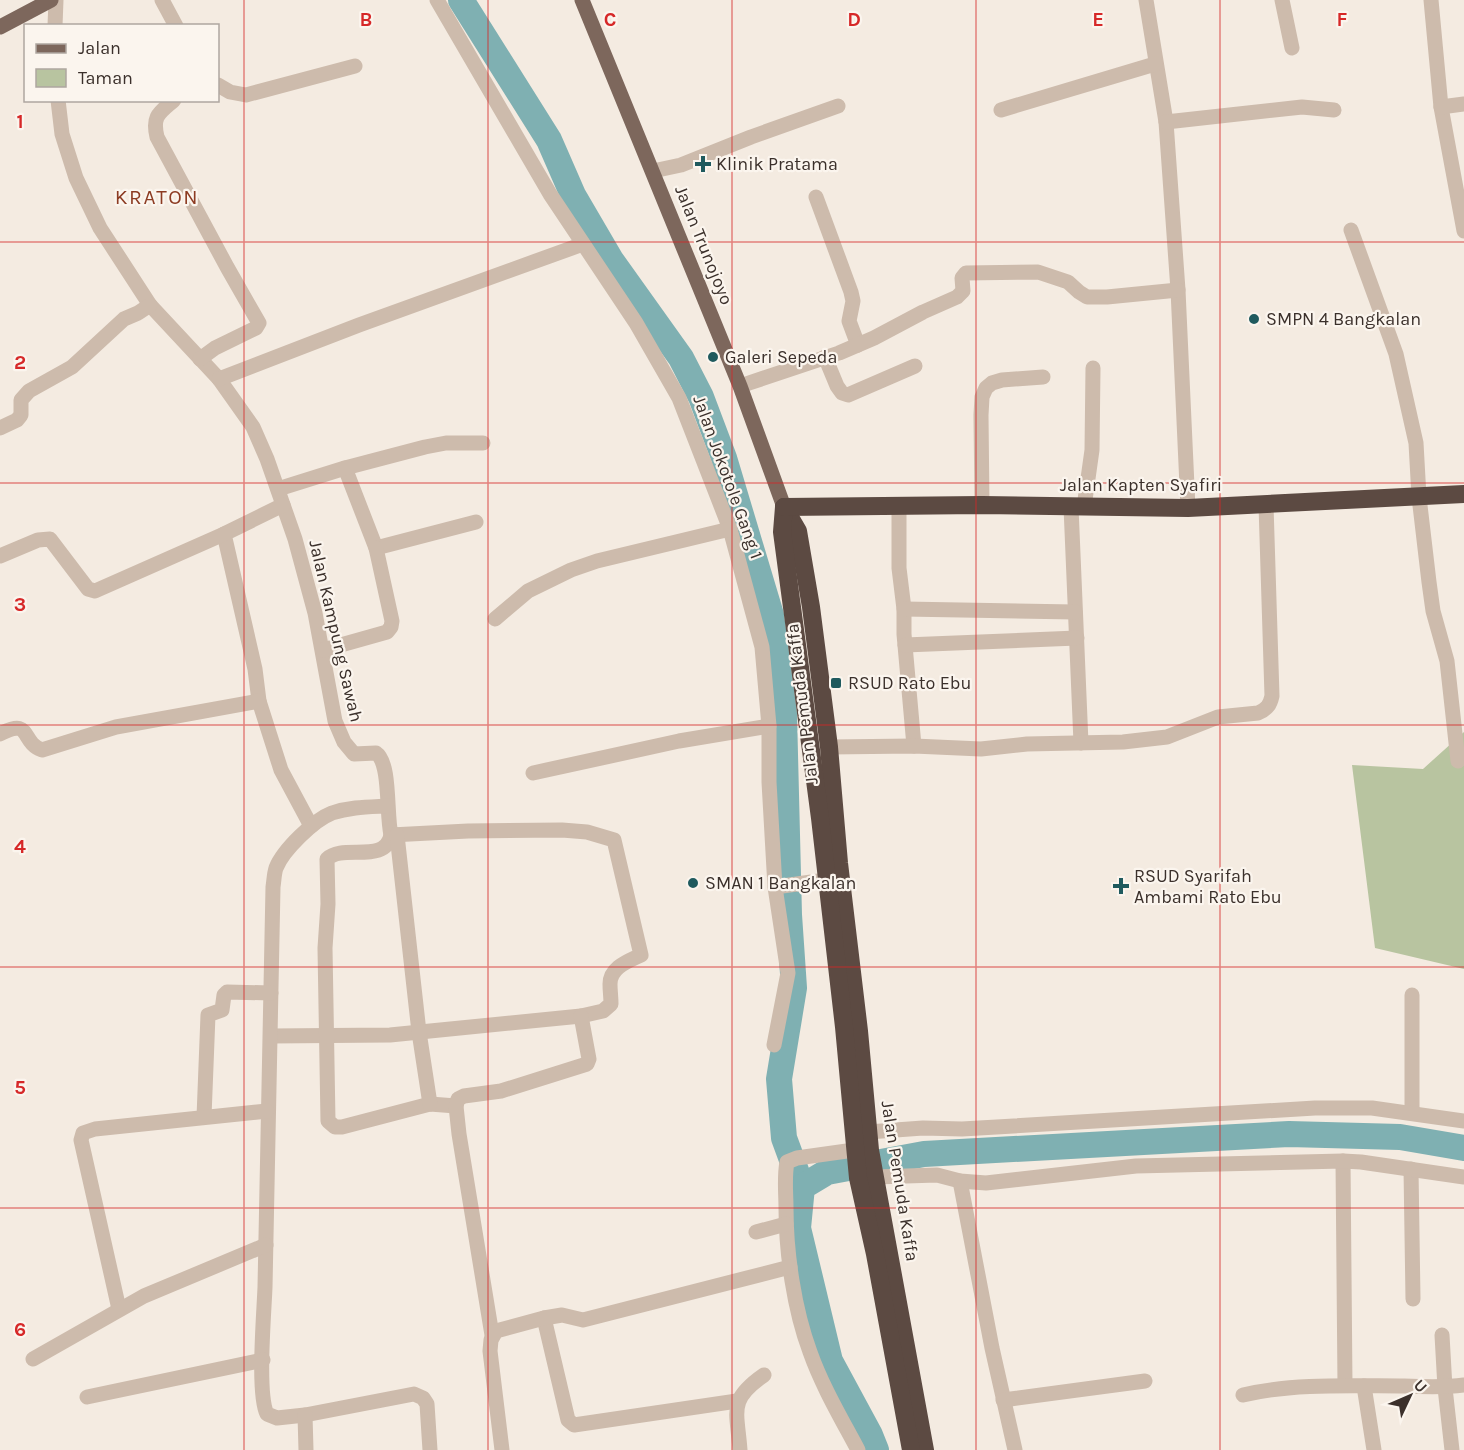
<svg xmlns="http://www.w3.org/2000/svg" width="1464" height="1450" viewBox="0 0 1464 1450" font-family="Karla,sans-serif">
<rect width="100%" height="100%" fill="#f4ebe1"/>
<polygon fill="#b8c4a0" points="1464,732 1464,969 1375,948 1352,765 1423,769"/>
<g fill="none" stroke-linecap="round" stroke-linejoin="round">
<g stroke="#7fb0b2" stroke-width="26">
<polyline points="461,0 549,140 573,195 611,260 681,358 701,397 724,458 771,615 784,714 789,915 794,988 779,1079 784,1138 802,1187"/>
<polyline points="876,1450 870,1435 830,1361 798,1228 802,1187 827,1172 924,1154 1289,1134 1400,1137 1464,1148"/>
</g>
<g stroke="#cdbbac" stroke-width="15">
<polyline points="162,0 176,26"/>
<polyline points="437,0 550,194 636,323 679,398 730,529 762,647 769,726 769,782 775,887 788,973 774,1045"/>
<polyline points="1146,0 1166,122 1178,290 1188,508"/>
<polyline points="1282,0 1292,48"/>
<polyline points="1431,0 1441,107 1464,231"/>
<polyline points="55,26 56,0"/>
<polyline points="218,85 230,92 246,95 355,66"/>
<path d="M58,100L62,134L76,178L100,228L150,305L219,379L253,427L267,459L295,539L315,613L335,721L344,742L354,754L376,753C391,763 386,815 391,835L468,831L562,830L587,832L614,840L641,955C629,961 610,967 610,984C610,991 611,997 611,1004L603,1011L581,1016L390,1035L271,1036"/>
<path d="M174,100C159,113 152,116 157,137L227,267L259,323L256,328L215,348L200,359"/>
<polyline points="1441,107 1464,104"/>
<polyline points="1001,110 1155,64"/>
<polyline points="1166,122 1302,107 1334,110"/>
<polyline points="653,171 681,165 751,137 838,106"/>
<polyline points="816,197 851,292 853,301 849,321 858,345"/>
<polyline points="1351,230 1396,354 1416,443 1419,497 1429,582 1433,611 1447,661 1458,761"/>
<polyline points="825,357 837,386 842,393 848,395 915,366"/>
<polyline points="219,379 359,325 583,244"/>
<polyline points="740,386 839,353 874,338 923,312 957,297 963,291 962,278 966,273 1038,272 1068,282 1079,292 1087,297 1107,297 1178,290"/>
<polyline points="0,428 17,420 21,415 21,400 29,391 72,367 124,319 138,313 150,305"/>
<polyline points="345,468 376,548 476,522"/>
<polyline points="278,489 345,468 425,447 446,443 483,443"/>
<polyline points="283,505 224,534 255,669 259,701 281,770 311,826"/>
<polyline points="899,505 899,568 904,609 904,634 914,746"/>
<polyline points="982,505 981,415 982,397 986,388 992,383 1002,380 1043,377"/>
<polyline points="1071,507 1081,743"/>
<polyline points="1084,507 1092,450 1093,368"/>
<polyline points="0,556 38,540 50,539 88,589 95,591 224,534"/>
<polyline points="904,609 1075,612"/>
<polyline points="495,619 528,591 571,570 597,561 730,529"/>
<polyline points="905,645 1077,638"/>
<polyline points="323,650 387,632 391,627 392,621 376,548"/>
<path d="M0,734C32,717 20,742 42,750L116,727L259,701"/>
<path d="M829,747L914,746L981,749L1027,744L1123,742L1167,737L1218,717L1258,713C1267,709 1270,705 1272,696L1266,505"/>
<polyline points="533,773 679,741 769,726"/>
<path d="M387,806C368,807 350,807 332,813C314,820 283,850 276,868C274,874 274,881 273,887C270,1020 268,1154 265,1287C264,1314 257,1394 267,1414L277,1418L305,1415L414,1394L423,1398L427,1404L430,1450"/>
<path d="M391,835C385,865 343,843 327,859L328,904L325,948L328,1121L335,1127H342L430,1104L456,1106"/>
<polyline points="397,835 419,1032 430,1104"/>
<polyline points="775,887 826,880"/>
<polyline points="1412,995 1412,1112"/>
<polyline points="204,1117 208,1015 222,1010 224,995 227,992 271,993"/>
<polyline points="868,1132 923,1128 962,1129 1315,1108 1372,1108 1464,1121"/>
<path d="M854,1150L797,1158L787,1162C784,1177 786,1193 786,1208C786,1253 794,1309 810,1352C822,1386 841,1418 858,1450"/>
<polyline points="1343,1161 1345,1385"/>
<polyline points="1411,1169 1413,1299"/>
<polyline points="875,1177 937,1175 960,1181 986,1183 1136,1166 1343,1161 1361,1162 1464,1177"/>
<polyline points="960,1181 992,1348 1015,1450"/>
<polyline points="756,1232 786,1224"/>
<polyline points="119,1309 81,1140 83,1133 95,1129 267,1111"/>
<polyline points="544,1318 568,1420 574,1425 737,1401"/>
<polyline points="492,1335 459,1134 456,1106 458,1099 464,1096 501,1091 587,1064 589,1059 581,1016"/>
<polyline points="1442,1335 1445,1388 1452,1450"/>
<polyline points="33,1359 144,1296 266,1245"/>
<polyline points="1364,1386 1374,1450"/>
<path d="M1243,1395C1293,1383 1353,1386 1404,1386C1424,1387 1444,1388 1464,1385"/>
<polyline points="87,1397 263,1360"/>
<polyline points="1003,1400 1145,1381"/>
<polyline points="305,1415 306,1450"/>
<polyline points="502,1450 490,1351 491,1340 496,1331 544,1318 562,1315 583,1320 790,1267"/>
<path d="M740,1450C737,1410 728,1400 764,1375"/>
</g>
<g stroke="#7d675c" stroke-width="15">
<polyline points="582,0 740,386 784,507"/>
<polyline points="0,27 51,0"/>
</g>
<g stroke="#5c4a42" stroke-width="18">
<polyline points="784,507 798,531 811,607 829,747 839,863 859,1031 870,1150 925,1450"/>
<polyline points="784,507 782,532 820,818 844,1027 858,1178 875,1254 911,1450"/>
<polyline points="784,507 982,505 1188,508 1464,494"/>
</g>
</g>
<path fill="none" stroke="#d62828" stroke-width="1.5" stroke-opacity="0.55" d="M244,0V1450M488,0V1450M732,0V1450M976,0V1450M1220,0V1450M0,242H1464M0,483H1464M0,725H1464M0,967H1464M0,1208H1464"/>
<g fill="#1f5a5e" stroke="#fbf5ee" stroke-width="2">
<path d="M700 155h6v6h6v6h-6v6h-6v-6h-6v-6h6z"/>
<circle cx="1254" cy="319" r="6"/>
<circle cx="713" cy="357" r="6"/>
<rect x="830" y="677" width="12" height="12" rx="3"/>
<circle cx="693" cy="883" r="6"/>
<path d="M1118 877h6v6h6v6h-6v6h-6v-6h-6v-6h6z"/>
</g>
<g text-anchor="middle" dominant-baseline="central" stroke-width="4.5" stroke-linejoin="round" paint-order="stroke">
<g font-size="18" fill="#3b302b" stroke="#fbf5ee" text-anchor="start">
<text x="716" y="164">Klinik Pratama</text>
<text x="1266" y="319">SMPN 4 Bangkalan</text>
<text x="725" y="357">Galeri Sepeda</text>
<text x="848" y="683">RSUD Rato Ebu</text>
<text x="1134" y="876">RSUD Syarifah<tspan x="1134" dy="21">Ambami Rato Ebu</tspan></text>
<text x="705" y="883">SMAN 1 Bangkalan</text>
</g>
<g font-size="18" fill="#3b302b" stroke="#fbf5ee">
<text transform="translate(704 245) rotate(68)">Jalan Trunojoyo</text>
<text transform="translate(728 477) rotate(70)">Jalan Jokotole Gang 1</text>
<text x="1141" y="485">Jalan Kapten Syafiri</text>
<text transform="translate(336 631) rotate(77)">Jalan Kampung Sawah</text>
<text transform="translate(802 704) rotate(-97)">Jalan Pemuda Kaffa</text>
<text transform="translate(900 1181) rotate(81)">Jalan Pemuda Kaffa</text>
</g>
<g font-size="21" letter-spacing="1.5" fill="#8c3b22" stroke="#fbf5ee">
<text x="157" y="197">KRATON</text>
</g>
</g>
<g font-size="20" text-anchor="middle" font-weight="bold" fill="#d62828" stroke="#fbf5ee" stroke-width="4.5" stroke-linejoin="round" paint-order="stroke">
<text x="366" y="26">B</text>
<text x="610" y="26">C</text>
<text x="854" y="26">D</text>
<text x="1098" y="26">E</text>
<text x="1342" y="26">F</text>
<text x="20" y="128">1</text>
<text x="20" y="369">2</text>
<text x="20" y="611">3</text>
<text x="20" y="853">4</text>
<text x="20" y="1094">5</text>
<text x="20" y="1336">6</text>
</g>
<rect x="24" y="24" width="195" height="78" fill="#fbf5ee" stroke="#aea6a0" stroke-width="1.5"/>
<rect x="36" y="44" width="30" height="9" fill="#7d675c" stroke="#aea6a0" stroke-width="1.5"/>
<text x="78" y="54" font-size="18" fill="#3b302b">Jalan</text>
<rect x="36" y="69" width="30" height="18" fill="#b8c4a0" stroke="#aea6a0" stroke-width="1.5"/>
<text x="78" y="84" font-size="18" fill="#3b302b">Taman</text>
<g transform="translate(1410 1396) rotate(46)" stroke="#fbf5ee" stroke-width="4.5" paint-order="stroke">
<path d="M0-4.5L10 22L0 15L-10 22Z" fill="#3b302b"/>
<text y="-9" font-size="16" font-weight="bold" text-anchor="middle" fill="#3b302b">U</text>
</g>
</svg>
